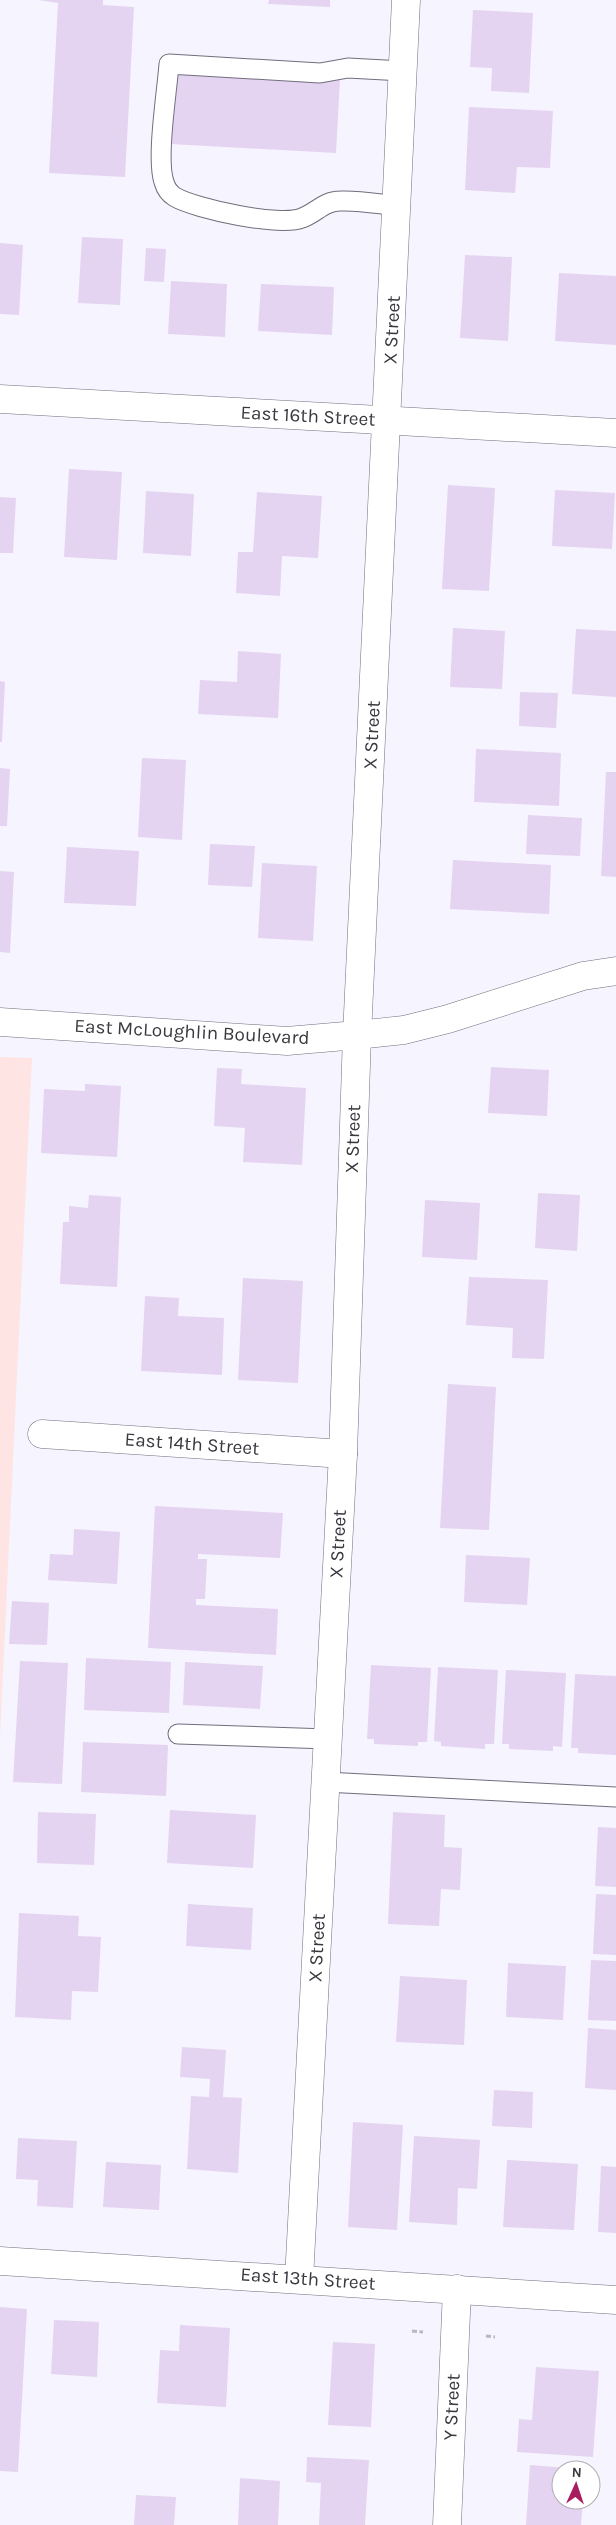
<svg xmlns="http://www.w3.org/2000/svg" width="616" height="2525" viewBox="0 0 616 2525" font-family="Karla,sans-serif">
<rect width="100%" height="100%" fill="#f6f4fe"/>
<polygon fill="#ffe4e4" points="0,1057 32,1058 0,1737"/>
<g fill="#e5d4f1">
<polygon points="38,0 103,0 103,5 134,7 125,177 49,173 58,3"/>
<polygon points="269,0 330,0 330,7 268,4"/>
<polygon points="473,10 533,13 529,93 491,91 492,68 470,67"/>
<polygon points="175,70 340,79 336,153 171,144"/>
<polygon points="469,107 553,111 550,168 517,167 515,193 465,190"/>
<polygon points="82,237 123,239 120,305 78,303"/>
<polygon points="0,243 23,245 19,315 0,314"/>
<polygon points="146,248 166,249 164,282 144,281"/>
<polygon points="465,255 512,257 508,341 460,338"/>
<polygon points="559,273 616,276 616,345 555,341"/>
<polygon points="171,281 227,284 225,337 168,334"/>
<polygon points="261,284 334,287 332,335 258,331"/>
<polygon points="69,469 122,472 117,560 64,557"/>
<polygon points="448,485 495,488 489,591 442,589"/>
<polygon points="555,490 615,493 612,549 552,546"/>
<polygon points="146,491 194,494 191,556 143,553"/>
<polygon points="257,492 322,496 318,558 282,556 280,596 236,593 238,552 253,552"/>
<polygon points="0,497 16,498 13,553 0,553"/>
<polygon points="453,628 505,631 502,689 450,687"/>
<polygon points="576,629 616,631 616,697 572,694"/>
<polygon points="238,651 281,654 278,718 198,714 200,680 237,682"/>
<polygon points="0,681 5,682 2,742 0,742"/>
<polygon points="520,692 558,693 556,728 519,726"/>
<polygon points="476,749 561,753 559,806 474,802"/>
<polygon points="142,758 186,760 182,840 138,837"/>
<polygon points="0,768 10,769 7,826 0,826"/>
<polygon points="606,772 616,772 616,877 601,876"/>
<polygon points="528,815 582,818 580,856 526,854"/>
<polygon points="210,844 255,846 252,887 208,885"/>
<polygon points="67,847 139,851 136,906 64,903"/>
<polygon points="453,860 551,865 549,914 450,909"/>
<polygon points="262,863 317,866 313,941 258,938"/>
<polygon points="0,871 14,872 10,953 0,952"/>
<polygon points="491,1067 549,1070 547,1116 488,1113"/>
<polygon points="217,1068 242,1069 241,1084 306,1088 302,1165 243,1162 245,1128 214,1126"/>
<polygon points="85,1084 121,1086 117,1157 41,1153 44,1089 85,1091"/>
<polygon points="538,1193 580,1195 577,1251 535,1248"/>
<polygon points="89,1195 121,1197 117,1287 60,1284 63,1222 69,1222 69,1206 88,1208"/>
<polygon points="425,1200 480,1203 477,1260 422,1257"/>
<polygon points="469,1277 548,1280 544,1359 512,1358 513,1328 466,1325"/>
<polygon points="243,1278 303,1281 298,1383 238,1380"/>
<polygon points="145,1296 179,1298 178,1316 224,1318 222,1375 141,1371"/>
<polygon points="448,1384 496,1387 489,1530 440,1528"/>
<polygon points="155,1506 283,1513 280,1558 198,1554 198,1559 207,1559 205,1599 196,1599 196,1605 278,1609 276,1655 148,1648"/>
<polygon points="74,1529 120,1532 117,1584 48,1580 50,1554 73,1555"/>
<polygon points="466,1555 530,1558 527,1605 464,1602"/>
<polygon points="12,1601 49,1603 47,1645 9,1644"/>
<polygon points="86,1658 171,1662 169,1713 84,1710"/>
<polygon points="20,1661 68,1663 62,1784 13,1782"/>
<polygon points="185,1662 263,1666 260,1709 183,1705"/>
<polygon points="371,1665 431,1668 427,1742 418,1742 418,1746 374,1744 374,1739 367,1739"/>
<polygon points="438,1667 498,1670 494,1744 485,1744 485,1749 441,1746 441,1742 434,1741"/>
<polygon points="506,1670 566,1673 562,1747 553,1746 553,1751 509,1749 509,1744 502,1744"/>
<polygon points="575,1674 616,1676 616,1755 578,1753 578,1748 571,1748"/>
<polygon points="83,1742 168,1745 166,1796 81,1792"/>
<polygon points="170,1810 256,1815 253,1868 167,1863"/>
<polygon points="38,1812 96,1814 94,1865 37,1863"/>
<polygon points="393,1812 445,1815 444,1847 462,1848 460,1890 441,1889 439,1926 388,1924"/>
<polygon points="598,1827 616,1828 616,1887 595,1886"/>
<polygon points="596,1894 616,1895 616,1955 593,1954"/>
<polygon points="188,1904 253,1908 251,1950 186,1946"/>
<polygon points="19,1913 79,1916 78,1936 101,1937 98,1992 72,1991 71,2020 15,2017"/>
<polygon points="591,1960 616,1961 616,2021 588,2020"/>
<polygon points="508,1963 566,1966 563,2020 506,2017"/>
<polygon points="400,1976 467,1980 464,2045 396,2042"/>
<polygon points="588,2028 616,2030 616,2090 585,2088"/>
<polygon points="182,2047 226,2050 223,2097 242,2098 238,2173 187,2169 191,2096 209,2097 210,2079 180,2077"/>
<polygon points="494,2090 533,2092 532,2128 492,2126"/>
<polygon points="353,2122 403,2125 397,2230 348,2227"/>
<polygon points="414,2136 480,2140 477,2189 458,2188 457,2225 409,2222"/>
<polygon points="18,2138 77,2141 73,2208 37,2206 38,2180 16,2179"/>
<polygon points="507,2160 578,2164 574,2230 503,2227"/>
<polygon points="106,2162 161,2165 159,2210 103,2207"/>
<polygon points="601,2166 616,2167 616,2233 598,2232"/>
<polygon points="0,2307 27,2309 18,2472 0,2471"/>
<polygon points="54,2320 99,2322 97,2377 51,2374"/>
<polygon points="180,2325 230,2328 226,2407 157,2403 160,2350 179,2351"/>
<polygon points="333,2342 375,2344 371,2427 328,2425"/>
<polygon points="536,2367 599,2371 593,2457 517,2452 519,2419 532,2420"/>
<polygon points="307,2457 369,2460 365,2525 319,2525 321,2483 306,2482"/>
<polygon points="530,2465 580,2469 561,2470 561,2500 583,2500 581,2525 526,2525"/>
<polygon points="240,2478 280,2481 278,2525 238,2525"/>
<polygon points="136,2495 176,2497 174,2525 134,2525"/>
</g>
<g fill="none" stroke-linecap="round" stroke-linejoin="round">
<defs>
<g id="service">
<path d="M397,206C378,204 359,200 340,201C324,201 316,213 302,218C280,227 196,209 175,197C170,194 166,189 164,182C156,159 167,92 169,64L320,73L348,68L403,71"/>
<polyline points="178,1734 328,1739"/>
<polyline points="325,1782 616,1797"/>
</g>
<g id="minor">
<polyline points="42,1434 343,1454"/>
<polyline points="0,2261 616,2300"/>
<polyline points="299,2279 343,1454 357,1035 406,0"/>
<polyline points="447,2525 457,2289"/>
</g>
<g id="tertiary">
<polyline points="0,399 616,433"/>
<polyline points="0,1022 287,1041 357,1035 404,1030 448,1019 583,976 616,971"/>
</g>
</defs>
<use href="#service" stroke="#716e7d" stroke-width="21"/>
<use href="#minor" stroke="#716e7d" stroke-width="29"/>
<use href="#tertiary" stroke="#716e7d" stroke-width="29"/>
<g stroke="#b9b7c0" stroke-width="3" stroke-dasharray="5 2.5" stroke-linecap="butt">
<polyline points="412,2331 423,2332"/>
<polyline points="486,2336 495,2337"/>
</g>
<use href="#service" stroke="#fff" stroke-width="19"/>
<use href="#minor" stroke="#fff" stroke-width="28"/>
<use href="#tertiary" stroke="#fff" stroke-width="28"/>
</g>
<g text-anchor="middle" dominant-baseline="central" stroke-width="4.5" stroke-linejoin="round" paint-order="stroke">
<g font-size="19" fill="#3a383f" stroke="#fff">
<text transform="translate(392 330) rotate(-87)">X Street</text>
<text transform="translate(308 416) rotate(3)">East 16th Street</text>
<text transform="translate(372 735) rotate(-87)">X Street</text>
<text transform="translate(192 1032) rotate(3)">East McLoughlin Boulevard</text>
<text transform="translate(353 1139) rotate(-88)">X Street</text>
<text transform="translate(192 1444) rotate(4)">East 14th Street</text>
<text transform="translate(338 1544) rotate(-87)">X Street</text>
<text transform="translate(317 1948) rotate(-87)">X Street</text>
<text transform="translate(308 2279) rotate(4)">East 13th Street</text>
<text transform="translate(452 2407) rotate(-87)">Y Street</text>
</g>
</g>
<g transform="translate(576 2485) rotate(3)"><circle r="24" fill="#ffffff" stroke="#b0afb2"/>
<path d="M0-4L9 19L0 12L-9 19Z" fill="#a81d60"/>
<text y="-8" font-size="14" font-weight="bold" text-anchor="middle" fill="#3a383f">N</text>
</g>
</svg>
